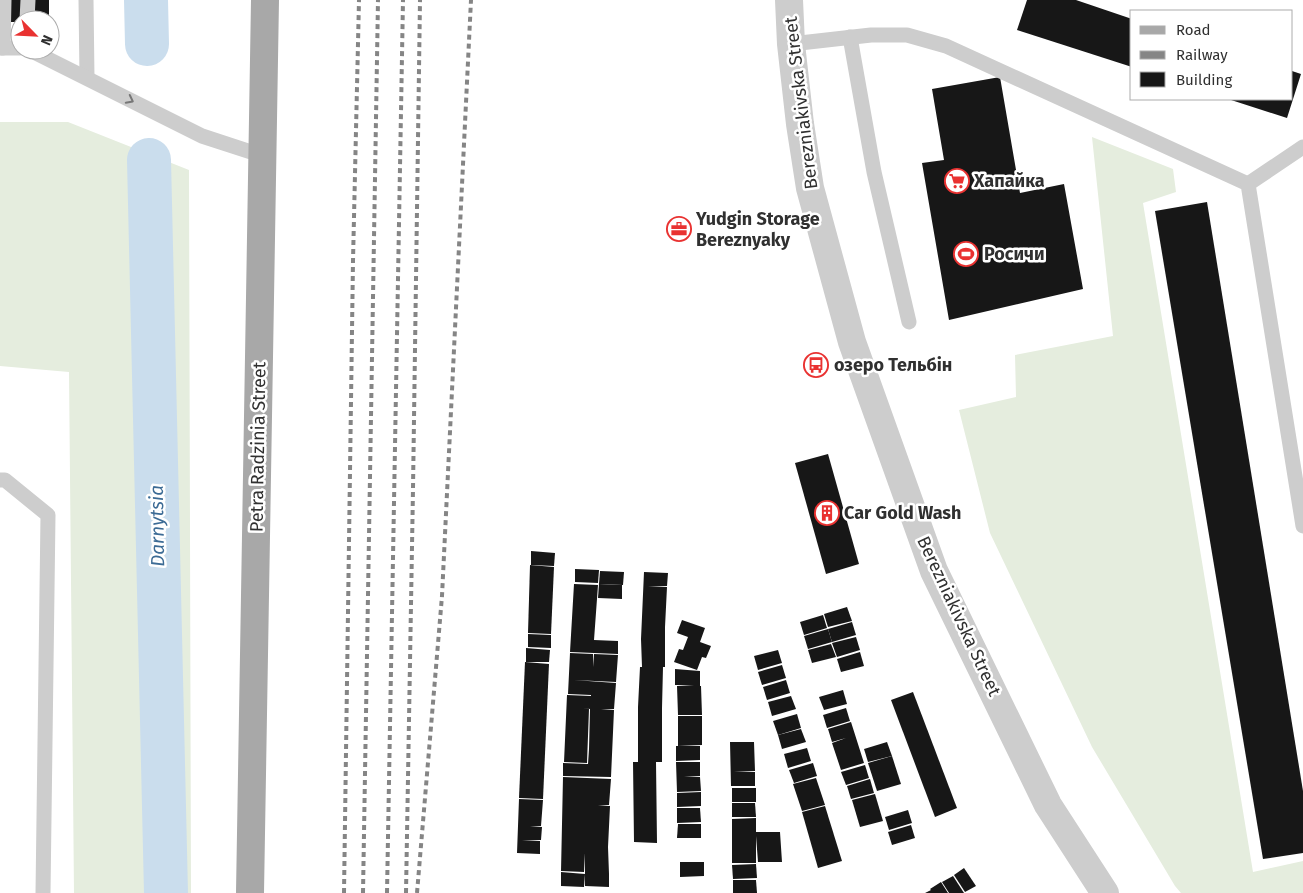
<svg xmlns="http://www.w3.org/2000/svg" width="1303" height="893" viewBox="0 0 1303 893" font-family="'Fira Sans',sans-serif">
<rect width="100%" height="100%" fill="#fff"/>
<g fill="#e5edde">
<polygon points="0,122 68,122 189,170 191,893 74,893 69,372 0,366"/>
<polygon points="1092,137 1173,169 1176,192 1143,203 1253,872 1303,861 1303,893 1181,893 1175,886 1092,747 990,533 959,410 1016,397 1015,355 1113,336"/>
</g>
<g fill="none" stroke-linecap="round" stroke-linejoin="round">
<g stroke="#cadded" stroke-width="44">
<polyline points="146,0 147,44"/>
<polyline points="149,160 166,893"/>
</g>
</g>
<g fill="#171717">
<polygon points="0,0 49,0 49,20 20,20 20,22 0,22"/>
<polygon points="1027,0 1076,0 1132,19 1132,67 1017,30"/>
<polygon points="1292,71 1301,74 1287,118 1228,99 1292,99"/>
<polygon points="1000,77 1020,193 1064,184 1083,289 949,320 922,163 944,160 932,89"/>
<polygon points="1207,202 1303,791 1303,853 1263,859 1155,211"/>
<polygon points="828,454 859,564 826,574 795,463"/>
<polygon points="531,551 555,553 554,566 531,565"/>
<polygon points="530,565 554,567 551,634 528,633"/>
<polygon points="575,569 599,570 598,583 575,582"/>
<polygon points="600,571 624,572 623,585 599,584"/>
<polygon points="644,572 668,573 667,586 648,586 667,587 665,627 665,667 663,667 662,708 662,762 656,762 657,843 634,842 633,762 638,762 638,707 640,667 642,667 641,639"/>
<polygon points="574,584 598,585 594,640 618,641 618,654 570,652"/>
<polygon points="599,584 622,585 622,599 598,598"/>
<polygon points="847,607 852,621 828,627 824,614"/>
<polygon points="823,615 827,628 804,635 800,622"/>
<polygon points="682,620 705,628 700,642 711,646 706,658 702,657 697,670 674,662 679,649 683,650 688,637 677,633"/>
<polygon points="852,622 856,635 832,642 828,629"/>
<polygon points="828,629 832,642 808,649 804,636"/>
<polygon points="528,634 551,635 551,648 528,647"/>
<polygon points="856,637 860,650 837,657 832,643"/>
<polygon points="831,644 836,657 812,663 808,650"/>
<polygon points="526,648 550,650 549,662 526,662"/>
<polygon points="778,650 782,663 758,670 754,656"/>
<polygon points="860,652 864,666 841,672 837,659"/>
<polygon points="570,653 593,654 594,667 594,654 618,655 616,682 574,680 616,683 614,709 601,709 614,710 611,777 563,776 563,763 588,764 589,749 590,709 582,708 589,709 587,763 564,762 567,695 591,696 591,695 568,694"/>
<polygon points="525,662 549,664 543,799 519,798"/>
<polygon points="782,665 786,678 762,685 758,672"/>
<polygon points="675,669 700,671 700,686 701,686 702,715 678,715 677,686 694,685 675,685"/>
<polygon points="786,680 790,693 767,700 763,687"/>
<polygon points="843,690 847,704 824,710 819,697"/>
<polygon points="913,692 957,808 935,817 891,700"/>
<polygon points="791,696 796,709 772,716 768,702"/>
<polygon points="846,708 850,721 827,728 823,715"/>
<polygon points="797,714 801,728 778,735 773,721"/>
<polygon points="678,716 702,716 702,745 678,746"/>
<polygon points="851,722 864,763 841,770 832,743 846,738 832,742 828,729"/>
<polygon points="801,729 806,742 782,749 778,735"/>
<polygon points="730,742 754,742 755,771 734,772 755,772 755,786 731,786"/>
<polygon points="887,742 892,756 868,762 864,749"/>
<polygon points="676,746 700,746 700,760 676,761"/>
<polygon points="807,748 811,761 788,768 784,754"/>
<polygon points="892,756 901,784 877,791 868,763"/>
<polygon points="676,762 700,762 700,776 684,777 700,777 701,791 677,792"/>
<polygon points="813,763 817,776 794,783 789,770"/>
<polygon points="865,765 869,778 846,785 841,772"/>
<polygon points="563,777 611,779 609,805 598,806 610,806 608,847 609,874 609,887 585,886 585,853 584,872 561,871"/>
<polygon points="816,778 825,805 802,811 793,784"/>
<polygon points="870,779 874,793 851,799 847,786"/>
<rect x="732" y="788" width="24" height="14"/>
<polygon points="701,792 701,806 677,807 677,793"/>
<polygon points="875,794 883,821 860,827 852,800"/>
<polygon points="519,799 543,800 541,826 530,826 542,827 541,840 522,840 540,841 540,854 517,853"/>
<polygon points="732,803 755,803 756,817 732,817"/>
<polygon points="825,806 842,861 818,868 802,812"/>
<polygon points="677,808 700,808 701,822 677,823"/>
<polygon points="908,810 912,823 889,830 885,817"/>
<polygon points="756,818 756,832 780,832 782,862 758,862 756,836 756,863 732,863 732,819"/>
<polygon points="678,824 701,824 701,838 677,838"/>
<polygon points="911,825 915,838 892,845 888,832"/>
<polygon points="680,862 704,862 704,876 680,877"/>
<polygon points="756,864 757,878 733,879 732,865"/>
<polygon points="964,868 976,886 965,892 954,875"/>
<polygon points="561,872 585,874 584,887 561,886"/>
<polygon points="953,876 964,893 949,893 942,882"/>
<polygon points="733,880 756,880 757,893 733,893"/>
<polygon points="941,882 948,893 925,893 931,890 930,889"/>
</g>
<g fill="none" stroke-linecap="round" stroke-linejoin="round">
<g stroke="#cdcdcd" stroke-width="15">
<polyline points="86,0 87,77"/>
<polyline points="27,20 28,0"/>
<polyline points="850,37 874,172 909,322"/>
<polyline points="791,44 871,35 907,35 946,46 1248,184 1303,526"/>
<polyline points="0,48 20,48"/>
<polyline points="3,48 4,0"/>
<polyline points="30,50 202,136 263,156"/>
<polyline points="1248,184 1303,147"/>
<polyline points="0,480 5,480 48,515 43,893"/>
</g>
<polyline stroke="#cdcdcd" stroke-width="28" points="789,0 791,44 800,124 810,188 852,342 934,571 1048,805 1105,893"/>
<polyline stroke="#a8a8a8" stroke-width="28" points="250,893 265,0"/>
<g stroke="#858585" stroke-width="4" stroke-dasharray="5 4" stroke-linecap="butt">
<polyline points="344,893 353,261 359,0"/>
<polyline points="363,893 378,0"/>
<polyline points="387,893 403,0"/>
<polyline points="406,893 413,489 420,0"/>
<polyline points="417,893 442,596 471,0"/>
</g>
</g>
<defs><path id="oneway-chevron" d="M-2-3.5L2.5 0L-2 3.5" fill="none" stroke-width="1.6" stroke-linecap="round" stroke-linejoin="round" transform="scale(1.25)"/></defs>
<use stroke="#777" href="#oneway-chevron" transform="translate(130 100) rotate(27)"/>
<defs>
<symbol id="supermarket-ring" viewBox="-11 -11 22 22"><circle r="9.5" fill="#fff" stroke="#e93231" stroke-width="1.5"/><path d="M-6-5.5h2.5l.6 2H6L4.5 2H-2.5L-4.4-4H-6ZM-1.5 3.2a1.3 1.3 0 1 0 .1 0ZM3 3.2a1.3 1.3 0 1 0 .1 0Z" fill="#e93231"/></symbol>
<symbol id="office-ring" viewBox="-11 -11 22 22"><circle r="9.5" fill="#fff" stroke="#e93231" stroke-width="1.5"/><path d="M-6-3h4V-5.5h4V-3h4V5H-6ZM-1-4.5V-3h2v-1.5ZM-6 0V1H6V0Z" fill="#e93231"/></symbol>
<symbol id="stadium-ring" viewBox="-11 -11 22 22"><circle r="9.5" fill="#fff" stroke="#e93231" stroke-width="1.5"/><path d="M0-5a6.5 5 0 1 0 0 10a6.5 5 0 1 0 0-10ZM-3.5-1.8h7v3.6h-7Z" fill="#e93231"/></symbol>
<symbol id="bus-ring" viewBox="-11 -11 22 22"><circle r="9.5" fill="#fff" stroke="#e93231" stroke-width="1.5"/><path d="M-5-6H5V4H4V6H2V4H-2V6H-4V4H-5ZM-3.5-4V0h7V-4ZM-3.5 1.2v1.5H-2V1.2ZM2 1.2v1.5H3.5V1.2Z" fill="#e93231"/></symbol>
<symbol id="building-ring" viewBox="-11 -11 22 22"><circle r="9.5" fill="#fff" stroke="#e93231" stroke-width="1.5"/><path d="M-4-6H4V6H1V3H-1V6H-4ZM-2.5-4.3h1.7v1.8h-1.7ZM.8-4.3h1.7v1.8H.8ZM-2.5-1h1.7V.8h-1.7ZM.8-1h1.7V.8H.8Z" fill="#e93231"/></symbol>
</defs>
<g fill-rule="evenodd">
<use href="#supermarket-ring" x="943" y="167" width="28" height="28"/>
<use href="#office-ring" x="665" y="215" width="28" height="28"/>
<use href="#stadium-ring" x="952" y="240" width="28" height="28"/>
<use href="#bus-ring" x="802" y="351" width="28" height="28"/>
<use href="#building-ring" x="813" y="499" width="28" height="28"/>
</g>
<g text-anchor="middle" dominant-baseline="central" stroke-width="5" stroke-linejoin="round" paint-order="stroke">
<g font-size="18" fill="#303030" stroke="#fff">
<text transform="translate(801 103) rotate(-97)">Berezniakivska Street</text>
<text transform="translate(258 447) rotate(-89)">Petra Radzinia Street</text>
<text transform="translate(959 616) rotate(65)">Berezniakivska Street</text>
</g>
<g font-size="18" font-weight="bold" fill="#303030" stroke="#fff" text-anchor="start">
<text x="974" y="181">Хапайка</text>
<text x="696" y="219">Yudgin Storage<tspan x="696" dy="21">Bereznyaky</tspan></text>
<text x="984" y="254">Росичи</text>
<text x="834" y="365">озеро Тельбін</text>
<text x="844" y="513">Car Gold Wash</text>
</g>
<g font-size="19" font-style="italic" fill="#3c6b95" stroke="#fff">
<text transform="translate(157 526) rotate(-91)">Darnytsia</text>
</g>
</g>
<rect x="1130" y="10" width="162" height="90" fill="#ffffff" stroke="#acacac"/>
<rect x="1140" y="26" width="25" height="8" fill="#a8a8a8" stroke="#acacac"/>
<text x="1176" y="35" font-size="15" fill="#303030">Road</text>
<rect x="1140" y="51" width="25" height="8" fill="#858585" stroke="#acacac"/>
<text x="1176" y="60" font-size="15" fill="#303030">Railway</text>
<rect x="1140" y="72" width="25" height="15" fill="#171717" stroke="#acacac"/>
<text x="1176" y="85" font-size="15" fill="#303030">Building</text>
<g transform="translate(35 35) rotate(114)"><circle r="24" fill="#ffffff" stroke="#acacac"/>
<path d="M0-4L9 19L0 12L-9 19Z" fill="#e93231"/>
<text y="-8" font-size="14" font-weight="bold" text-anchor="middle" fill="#303030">N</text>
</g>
</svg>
